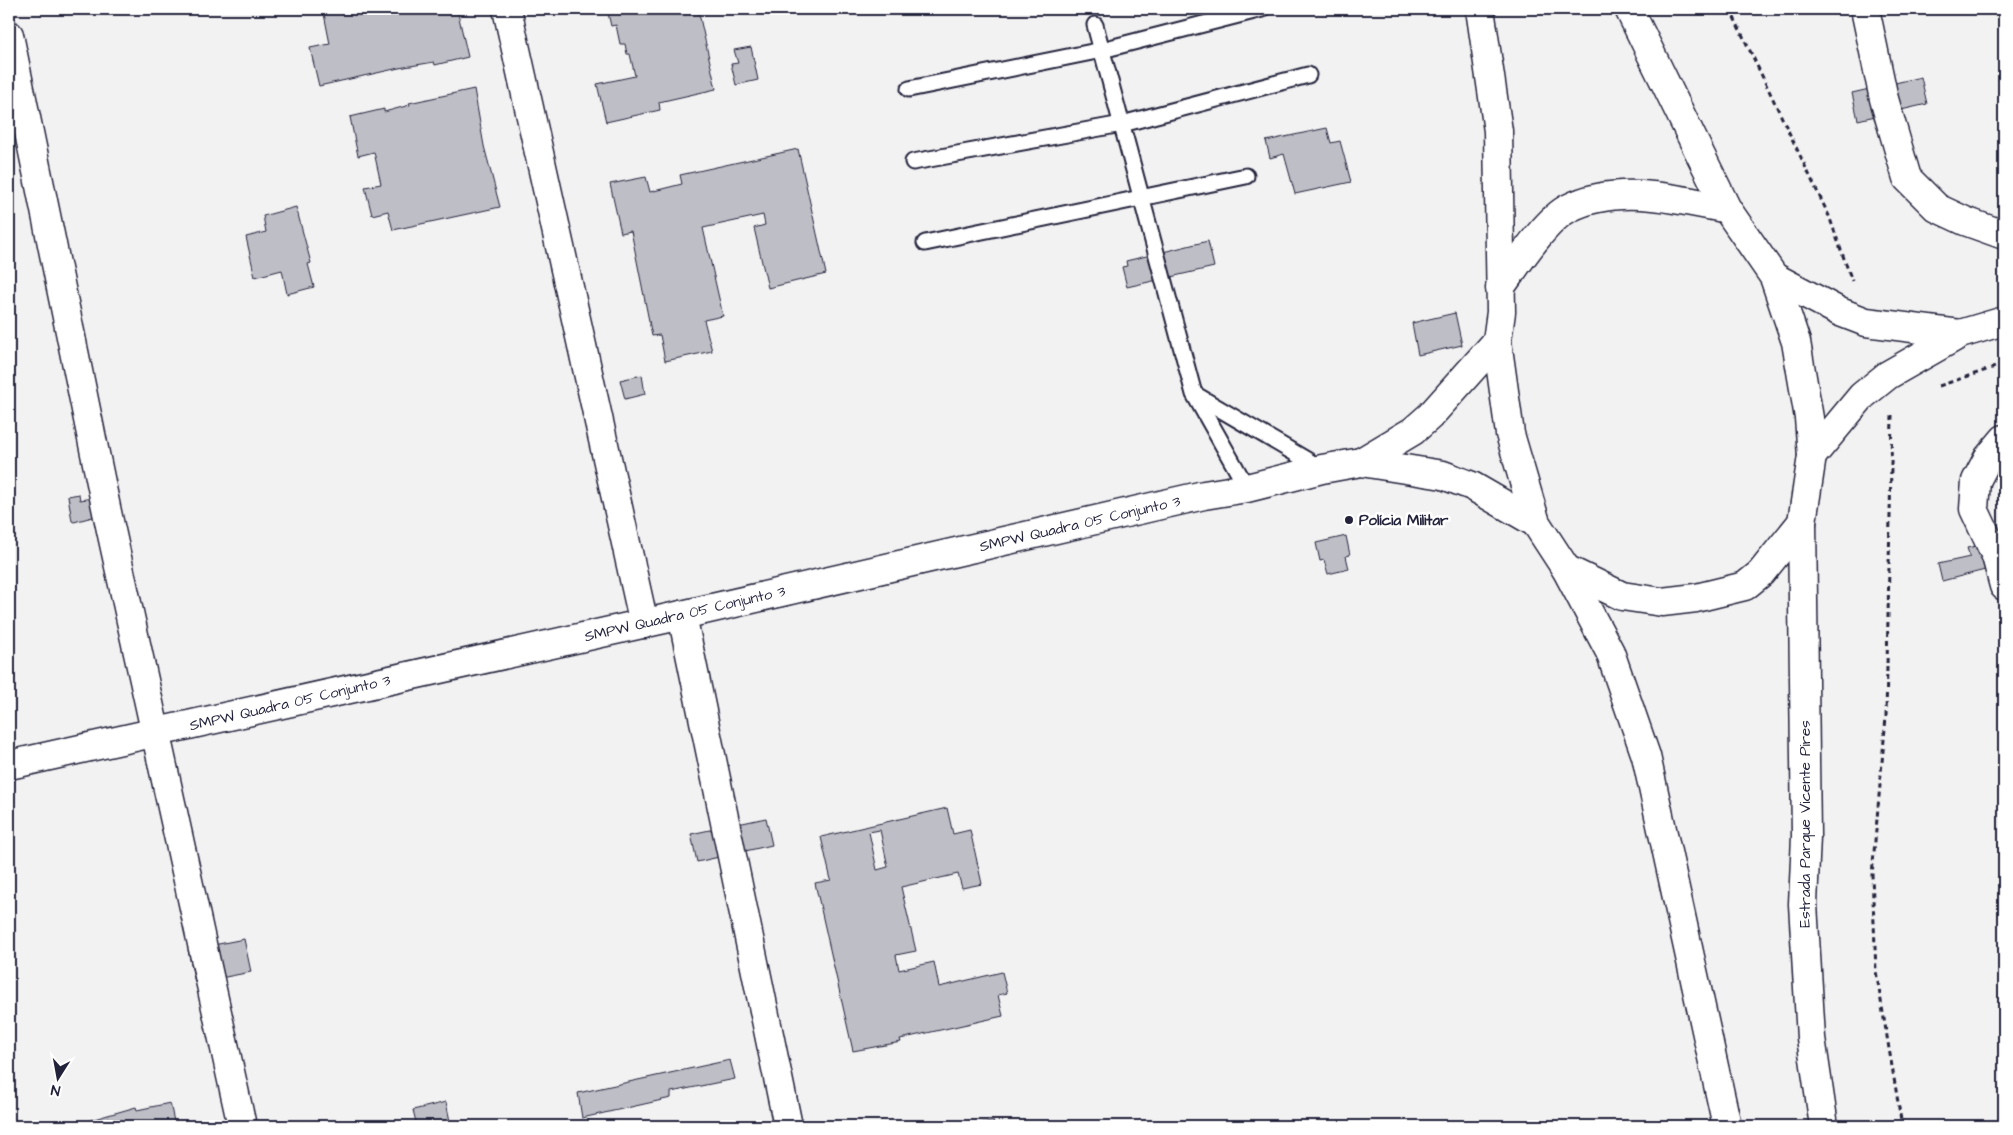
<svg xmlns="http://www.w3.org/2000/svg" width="2013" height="1135" viewBox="0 0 2013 1135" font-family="'Architects Daughter',sans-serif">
<rect width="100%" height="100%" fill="#f2f2f3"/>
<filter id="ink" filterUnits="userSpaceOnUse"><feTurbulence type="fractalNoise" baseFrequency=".02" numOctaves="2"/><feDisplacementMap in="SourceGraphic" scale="10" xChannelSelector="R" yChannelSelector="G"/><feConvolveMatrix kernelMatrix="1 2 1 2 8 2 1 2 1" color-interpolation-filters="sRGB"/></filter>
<g filter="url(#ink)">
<g fill="#bebec6" stroke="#22223b" fill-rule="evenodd">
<polygon points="323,9 457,9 468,57 435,65 434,62 399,68 319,86 310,48 330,44"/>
<polygon points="607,9 698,9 716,89 659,102 660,110 606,122 597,84 635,76 630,54 627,54 625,44 620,44 616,25 611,26"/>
<polygon points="751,47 758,80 736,85 731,64 738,63 734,50"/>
<polygon points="1921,77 1927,104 1858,120 1852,93"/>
<polygon points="474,89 484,146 500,207 393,230 388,211 372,215 365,187 381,184 374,152 358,156 350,117 384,109 384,112 410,105 409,103"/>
<polygon points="1327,128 1331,143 1340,141 1351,182 1295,194 1284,154 1270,158 1266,141"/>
<polygon points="798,149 826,274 768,288 754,228 765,225 763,215 703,228 723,316 704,320 712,351 665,361 660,335 652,336 631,231 621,233 610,184 646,177 650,192 682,184 680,175"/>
<polygon points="296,207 311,263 308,264 314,287 287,294 282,270 255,277 246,237 266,232 263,216"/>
<polygon points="1208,241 1214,267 1127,287 1122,267 1127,266 1126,261"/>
<polygon points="1455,313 1462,345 1418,355 1412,323"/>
<polygon points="642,375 645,394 625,399 620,380"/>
<polygon points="79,494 80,500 92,498 96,516 74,522 72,521 68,496"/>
<polygon points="1346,536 1350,555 1346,556 1349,569 1328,574 1324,560 1320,561 1316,543"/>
<polygon points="2004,540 2004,561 1984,566 1985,570 1942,581 1938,564 1970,557 1967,548"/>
<path d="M947,808L953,834L970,830L982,884L962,888L958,874L901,887L916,951L896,955L899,970L934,962L939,987L1002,972L1007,993L998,995L1003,1016L900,1039L901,1042L853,1051L815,883L831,880L821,837ZM880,830L888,867L877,870L869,832Z"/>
<polygon points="766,818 772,845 697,862 691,834"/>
<polygon points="244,939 251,972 195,983 188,950"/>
<polygon points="730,1060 735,1079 671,1092 671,1098 582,1118 578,1093"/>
<polygon points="446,1102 451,1126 417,1126 413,1110"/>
<polygon points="170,1103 175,1126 88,1126 87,1121 136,1107 137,1110"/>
<polygon points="993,1121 994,1126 966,1126"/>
</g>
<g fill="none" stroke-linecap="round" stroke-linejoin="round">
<defs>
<g id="lane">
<polyline points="1095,25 1194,394 1247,488"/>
<polyline points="909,89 1102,50 1262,9"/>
<polyline points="913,162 1122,124 1308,75"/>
<polyline points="925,243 1246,176"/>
<polyline points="1196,395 1322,469"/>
</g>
<g id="street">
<polyline points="507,9 644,624"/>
<polyline points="1865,9 1884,99 1907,178 1937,208 1965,221 2004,235"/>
<polyline points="9,35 107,512 242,1126"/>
<polyline points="2004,439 1988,458 1976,481 1974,509 1996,556 2004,586"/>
<polyline points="1361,462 1413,431 1430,416 1497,341"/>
<polyline points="682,615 788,1126"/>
<polyline points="9,765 682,615 1204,495 1247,488 1322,469 1361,462 1443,475 1472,486 1536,523"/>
</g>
<g id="secondary">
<polyline points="1774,277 1840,312 1866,322 1960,334"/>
<polyline points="1812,456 1862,396 1888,375 1960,334 2004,321"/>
</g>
<g id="primary">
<polyline points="1480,9 1498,131 1501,312 1497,341 1510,434 1536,523 1566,569 1610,652 1646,756 1727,1126"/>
<polyline points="1629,9 1727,209 1774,277 1796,342 1809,418 1812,456 1802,522 1806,836 1803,904 1811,1038 1824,1126"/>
<path d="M1500,288C1516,266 1546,219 1569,208C1617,183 1678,199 1727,209"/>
<polyline points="1566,569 1622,596 1662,602 1696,598 1745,586 1761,573 1802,522"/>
</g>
</defs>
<use href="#lane" stroke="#22223b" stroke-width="19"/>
<use href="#street" stroke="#22223b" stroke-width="31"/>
<use href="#secondary" stroke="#22223b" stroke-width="31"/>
<use href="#primary" stroke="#22223b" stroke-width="31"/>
<g stroke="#22223b" stroke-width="3" stroke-dasharray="5 4" stroke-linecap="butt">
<polyline points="1730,9 1829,216 1852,281"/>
<polyline points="1939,386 2004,364"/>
<polyline points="1892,415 1886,717 1872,875 1876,971 1902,1126"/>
</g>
<use href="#lane" stroke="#fff" stroke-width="15"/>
<use href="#street" stroke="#fff" stroke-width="28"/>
<use href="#secondary" stroke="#fff" stroke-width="28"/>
<use href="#primary" stroke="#fff" stroke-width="28"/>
</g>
</g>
<circle fill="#22223b" stroke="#fff" stroke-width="2" cx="1349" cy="520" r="5"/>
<g text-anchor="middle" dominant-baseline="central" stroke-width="5" stroke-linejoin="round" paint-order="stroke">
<g font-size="15" font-weight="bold" fill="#22223b" stroke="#fff" text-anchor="start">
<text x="1359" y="520">Polícia Militar</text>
</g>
<g font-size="15" fill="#22223b" stroke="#fff">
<text transform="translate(1080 524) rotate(-13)">SMPW Quadra 05 Conjunto 3</text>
<text transform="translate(685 614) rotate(-13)">SMPW Quadra 05 Conjunto 3</text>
<text transform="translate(290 703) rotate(-13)">SMPW Quadra 05 Conjunto 3</text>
<text transform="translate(1805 824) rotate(-90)">Estrada Parque Vicente Pires</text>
</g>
</g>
<rect width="2013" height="1135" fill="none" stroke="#fff" stroke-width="30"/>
<rect x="15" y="15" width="1983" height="1105" fill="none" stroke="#22223b" stroke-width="2" filter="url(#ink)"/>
<g transform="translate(58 1078) rotate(191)" stroke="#ffffff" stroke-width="4" paint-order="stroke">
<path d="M0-4L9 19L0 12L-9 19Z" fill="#22223b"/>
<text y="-8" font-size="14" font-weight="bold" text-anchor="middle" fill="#22223b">N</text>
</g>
</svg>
